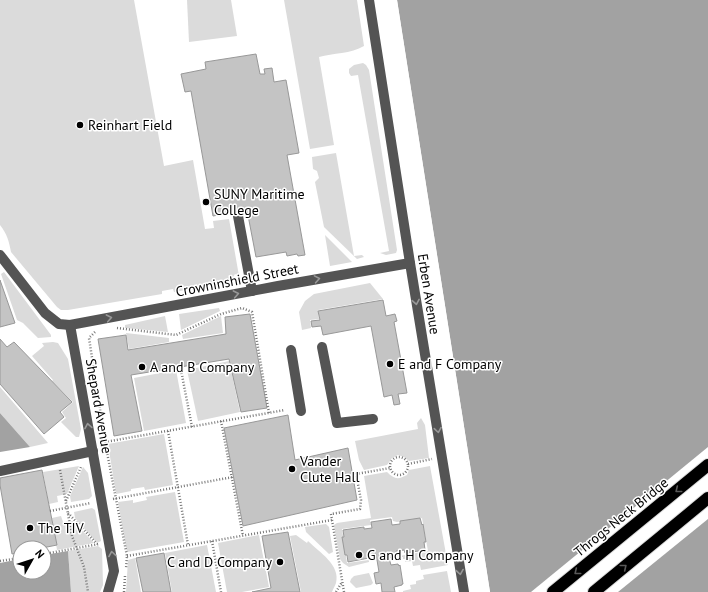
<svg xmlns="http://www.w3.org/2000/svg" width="708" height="592" viewBox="0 0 708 592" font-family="'PT Sans',sans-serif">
<rect width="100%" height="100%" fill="#fff"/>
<g fill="#dbdbdb">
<path d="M0,0H134L164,166L193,160L205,229L214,228L213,221L229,219L239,276L235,274L231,280L227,283L174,292L173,289L162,291V294L68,310H61L57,307L11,252C9,241 7,234 0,225Z"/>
<polygon points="187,0 231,0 237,36 189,42"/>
<path d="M284,0H357L364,46C351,54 333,53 319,57L334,145L310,149Z"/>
<polygon points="363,63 366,65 369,70 397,250 396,253 386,255 380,253 389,251 358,75 351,76 349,73 349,69 354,65"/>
<polygon points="336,153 354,256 362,255 364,257 357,259 324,227 315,182 319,178 317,171 313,169 312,157"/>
<polygon points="325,235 352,262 330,266"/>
<polygon points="4,272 51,335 51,337 38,338 23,323 17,320 1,274"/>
<polygon points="370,283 383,299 318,310 319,319 310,320 311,328 302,330 299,312 305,301 314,294"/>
<polygon points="219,308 220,311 181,330 179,314"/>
<polygon points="165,316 168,332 125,328 125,325"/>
<polygon points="221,316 223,333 183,339 182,335"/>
<polygon points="126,333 169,338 169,342 129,349"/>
<polygon points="53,342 58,343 68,359 81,429 79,437 76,437 61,422 66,418 62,412 73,402 52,381 53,380 32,356 44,346 42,343"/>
<polygon points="229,361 240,412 198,421 187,370"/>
<polygon points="176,370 186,423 144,431 134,378"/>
<polygon points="0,387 48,443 30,447 0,413"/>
<polygon points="421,418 425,425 429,458 409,461 404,457 398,455 392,458 387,465 364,470 359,460 355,441 418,429 417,423"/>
<polygon points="164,434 173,485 145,490 144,487 131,489 131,491 116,494 108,444"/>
<polygon points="79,466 67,494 57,496 58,502 49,504 43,472"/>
<path d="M430,466L448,565L421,570L420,565L413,566L412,561L405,562V559H403V557H400L399,556L428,551L422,518L397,522L393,521L392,517L370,520L371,525L342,529L347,563L369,560V562L349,567L343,563L340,559L334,525L337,523L371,518L364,476L387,472C394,479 398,480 407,475L409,470Z"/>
<polygon points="83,467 88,473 92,496 89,499 71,502 70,496"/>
<polygon points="175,492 184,542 127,552 118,502 133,500 133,503 147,500 146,497"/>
<polygon points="92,508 95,510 101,541 97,543 75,518 74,512"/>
<polygon points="61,516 63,522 73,521 94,543 57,550 52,518"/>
<polygon points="326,524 329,527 333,552 329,554 306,532 305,527"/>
<polygon points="259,535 269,587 242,592 227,592 218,543"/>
<path d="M296,535L307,543L308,541C319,552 341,565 336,583C335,586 333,589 332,592H301L290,536Z"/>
<polygon points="207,545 216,592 172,592 165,553"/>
<polygon points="98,546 102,549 103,585 100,592 71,592 68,551"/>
<polygon points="135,558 141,592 126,592 128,560"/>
<polygon points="447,571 451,592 403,592 403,591 411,589 410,585 416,584 416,581 424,579 423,575"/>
<polygon points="369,573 373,583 371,585 356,588 350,582 351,579 354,576"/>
</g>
<g fill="#a2a2a2">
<polygon points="397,0 708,0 708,592 490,592"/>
<polygon points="0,413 30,447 0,452"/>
<polygon points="68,551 71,592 0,592 0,563 20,559 20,572 44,572 44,555"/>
</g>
<g fill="#fff">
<polygon points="395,0 397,0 490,592 488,592"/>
<polygon points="708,447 708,519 618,592 531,592"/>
</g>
<g fill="#c4c4c4" stroke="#989898">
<polygon points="256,54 260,74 265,74 264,69 272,68 274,82 286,80 299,153 287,155 305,255 298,256 297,254 287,256 286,252 256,257 247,210 213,216 191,91 185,92 181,74 206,69 205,62"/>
<polygon points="0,280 15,323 0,327"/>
<polygon points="383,300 386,316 395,314 397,321 394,322 407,393 398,394 400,404 394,405 392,395 384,397 371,326 323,335 321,326 312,327 311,321 320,320 318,311"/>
<polygon points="250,314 267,408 241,412 229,359 131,375 142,431 114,436 98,339 126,335 128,350 226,334 225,317"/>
<polygon points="0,339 7,347 14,342 72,402 60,412 64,417 44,434 0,384"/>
<polygon points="288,415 295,460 348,448 357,500 243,526 224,428"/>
<polygon points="42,470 57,545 42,548 20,548 20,552 12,554 0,485 0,478"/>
<polygon points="420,518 422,525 423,524 426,542 424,542 425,550 405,553 404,550 396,551 397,556 389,558 391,565 398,564 399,566 400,565 403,584 402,584 402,585 394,587 395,592 382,592 381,583 376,584 374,573 379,572 376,554 368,555 369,558 348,562 347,555 345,555 342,537 344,537 343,530 364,527 364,529 372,528 371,522 391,519 392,525 400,524 400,521"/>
<polygon points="288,532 300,592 252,592 271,588 262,536"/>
<polygon points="164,553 171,592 143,592 136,558"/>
</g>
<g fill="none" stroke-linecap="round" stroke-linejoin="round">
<defs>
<g id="highway">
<polyline points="553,592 708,465"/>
<polyline points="594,592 708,498"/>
</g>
</defs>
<use href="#highway" stroke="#dbdbdb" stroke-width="14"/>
<g stroke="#767676" stroke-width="2.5" stroke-dasharray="1 2" stroke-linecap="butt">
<polyline points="117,328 176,335 221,314 242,308 252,312 269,413"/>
<polyline points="95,332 89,338 105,442 127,556 126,569"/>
<polyline points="181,370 192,427"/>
<polyline points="221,421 243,536"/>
<polyline points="168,431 188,545"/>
<polyline points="105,442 285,410"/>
<circle cx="399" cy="466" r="9"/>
<polyline points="408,464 432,459"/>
<polyline points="60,470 72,536 84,567 88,592"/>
<polyline points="113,499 233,477"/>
<polyline points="66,501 81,467"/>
<polyline points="50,511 91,503"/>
<polyline points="68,513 97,544"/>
<polyline points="212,541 221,592"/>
<polyline points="44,554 99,544"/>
<polyline points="127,556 332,520"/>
<polyline points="0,561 20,558"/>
<polyline points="124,592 125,576"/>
<polyline points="336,592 342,582"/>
<polyline points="344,592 331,514 360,509 361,500 356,474 390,468"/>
</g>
<g stroke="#545454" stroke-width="10">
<polyline points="369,0 410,263 464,592"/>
<polyline points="238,216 252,291"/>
<polyline points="0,255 45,313 59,324 70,325 278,286 410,263"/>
<polyline points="70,325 114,571 108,592"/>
<polyline points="322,347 337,423 373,419"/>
<polyline points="291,350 301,411"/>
<polyline points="0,471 93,451"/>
</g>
<use href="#highway" stroke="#000" stroke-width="12"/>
</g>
<defs><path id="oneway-chevron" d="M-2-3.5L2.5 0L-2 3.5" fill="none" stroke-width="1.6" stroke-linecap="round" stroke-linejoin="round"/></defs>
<g stroke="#989898">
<use href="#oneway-chevron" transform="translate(317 279) rotate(-10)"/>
<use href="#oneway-chevron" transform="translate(236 294) rotate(-11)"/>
<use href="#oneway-chevron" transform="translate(416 302) rotate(80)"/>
<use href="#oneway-chevron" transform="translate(109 318) rotate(-11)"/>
<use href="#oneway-chevron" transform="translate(88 426) rotate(-100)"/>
<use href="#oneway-chevron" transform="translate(438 430) rotate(81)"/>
<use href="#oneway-chevron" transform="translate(112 554) rotate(-99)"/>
<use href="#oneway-chevron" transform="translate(460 572) rotate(81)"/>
</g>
<g stroke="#595959">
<use href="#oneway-chevron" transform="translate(678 490) rotate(141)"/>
<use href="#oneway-chevron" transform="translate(624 567) rotate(-39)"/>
<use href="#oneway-chevron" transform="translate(577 572) rotate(141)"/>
</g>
<g fill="#000" stroke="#fff" stroke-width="1.5">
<circle cx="80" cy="125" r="4"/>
<circle cx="206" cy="202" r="4"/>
<circle cx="390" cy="364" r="4"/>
<circle cx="142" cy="367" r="4"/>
<circle cx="292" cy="469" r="4"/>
<circle cx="30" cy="528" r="4"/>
<circle cx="359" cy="555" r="4"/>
<circle cx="280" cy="562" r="4"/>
</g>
<g text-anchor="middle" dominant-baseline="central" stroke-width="3" stroke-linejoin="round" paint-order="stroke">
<g font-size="14" fill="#000" stroke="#fff" text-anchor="start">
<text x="88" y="125">Reinhart Field</text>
<text x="214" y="194">SUNY Maritime<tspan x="214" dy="16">College</tspan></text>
<text x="398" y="364">E and F Company</text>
<text x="150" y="367">A and B Company</text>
<text x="300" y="461">Vander<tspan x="300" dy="16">Clute Hall</tspan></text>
<text x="38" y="528">The TIV</text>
<text x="367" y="555">G and H Company</text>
<text x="272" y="562" text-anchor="end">C and D Company</text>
</g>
<g font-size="14" fill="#000" stroke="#fff">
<text transform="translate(237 280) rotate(-11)">Crowninshield Street</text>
<text transform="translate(429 294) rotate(81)">Erben Avenue</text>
<text transform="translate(99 406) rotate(80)">Shepard Avenue</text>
<text transform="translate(621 517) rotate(-39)">Throgs Neck Bridge</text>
</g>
</g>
<g transform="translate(32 560) rotate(51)"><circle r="19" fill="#ffffff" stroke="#999999"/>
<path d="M0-3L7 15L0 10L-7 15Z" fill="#000000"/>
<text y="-6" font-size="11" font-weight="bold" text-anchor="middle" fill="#000000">N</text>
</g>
</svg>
